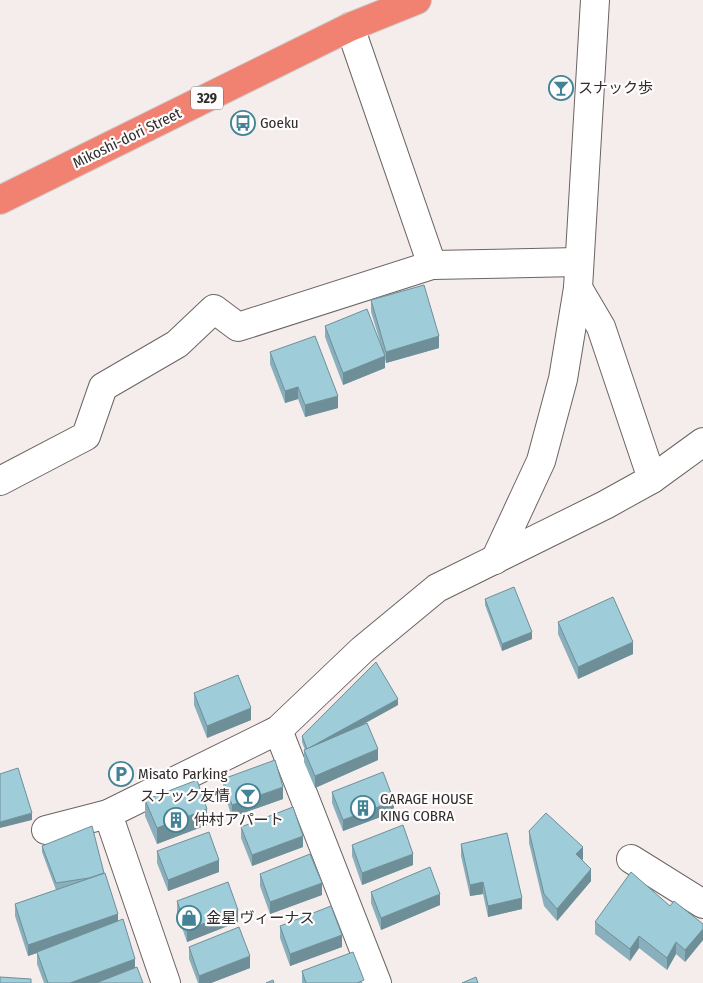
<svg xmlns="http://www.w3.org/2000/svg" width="703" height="983" viewBox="0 0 703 983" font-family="'Fira Sans Condensed','Noto Sans JP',sans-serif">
<rect width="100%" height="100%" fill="#f5edec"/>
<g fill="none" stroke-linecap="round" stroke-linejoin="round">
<defs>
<g id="minor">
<polyline points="350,27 432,265"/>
<polyline points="578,288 601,327 652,479"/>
<polyline points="0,481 86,436 103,387 177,344 214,309 238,327 432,265 578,262"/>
<polyline points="495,560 541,461 563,379 578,288 595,0"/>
<polyline points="278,730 377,983"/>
<polyline points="46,830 108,814"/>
<polyline points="631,859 703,904"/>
<polyline points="166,983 108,814 278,730 362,650 437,588 605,505 652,479 703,442"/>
</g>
<polyline id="highway" points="0,200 350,27 417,0"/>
</defs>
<use href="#minor" stroke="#6b6463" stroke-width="30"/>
<use href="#highway" stroke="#cdcdcc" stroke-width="30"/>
<use href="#minor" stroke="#fff" stroke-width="28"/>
<use href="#highway" stroke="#f18171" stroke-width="28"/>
</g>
<g fill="#88afbb">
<polygon points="371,300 439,348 386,363 385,359 385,368 343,385 325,337 325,326 382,348 371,312"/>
<polygon points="270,352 338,408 305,417 298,399 285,403 270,364"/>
<polygon points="485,599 532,639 502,651 485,605"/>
<polygon points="558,622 633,654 578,679 558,634"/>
<polygon points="194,693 251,720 207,738 194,705"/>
<polygon points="398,705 362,725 378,760 315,788 304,762 304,750 305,750 302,742 302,736"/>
<polygon points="223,779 283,799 232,817 223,790"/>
<polygon points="332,792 394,812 343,831 332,803"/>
<polygon points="145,800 207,825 157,844 145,816"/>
<polygon points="241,827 303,847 252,866 241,838"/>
<polygon points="529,831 583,859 582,860 591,881 557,921 544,906 529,843"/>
<polygon points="461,844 522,909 488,917 483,894 470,896 461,856"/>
<polygon points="352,845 413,865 362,885 352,856"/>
<polygon points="42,846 104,873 118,921 135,967 143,983 44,983 37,964 37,953 28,956 15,916 15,904 56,890 42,852"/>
<polygon points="157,851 219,872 168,891 157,863"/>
<polygon points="260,874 322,895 270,914 260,886"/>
<polygon points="371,892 440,905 381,930 371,903"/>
<polygon points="177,901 238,922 187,942 177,913"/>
<polygon points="670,906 703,924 703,940 685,962 676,954 667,970 639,948 630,961 595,934 595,922"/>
<polygon points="280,926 342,947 290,966 280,938"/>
<polygon points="189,947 250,968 211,983 198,983 189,959"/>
<polygon points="302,971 364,983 302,983"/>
</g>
<g fill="#6f8f98">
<polygon points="439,336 439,348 386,363 386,352"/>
<polygon points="385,356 385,368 343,385 343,373"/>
<polygon points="298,387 298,399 285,403 285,391"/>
<polygon points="338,396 338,408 305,417 305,405"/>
<polygon points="532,632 532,639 502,651 502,644"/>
<polygon points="633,642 633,654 578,679 578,667"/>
<polygon points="398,699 398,705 307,755 307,749"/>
<polygon points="251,708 251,720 207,738 207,726"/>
<polygon points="378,749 378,760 315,788 315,776"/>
<polygon points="283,787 283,799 232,817 232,805"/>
<polygon points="394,801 394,812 343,831 343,820"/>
<polygon points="207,809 207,825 157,844 157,828"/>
<polygon points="32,813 32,820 0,828 0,822"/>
<polygon points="303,836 303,847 252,866 252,855"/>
<polygon points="583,847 583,859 576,866 576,854"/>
<polygon points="413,854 413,865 362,885 362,873"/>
<polygon points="219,860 219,872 168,891 168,880"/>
<polygon points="591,869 591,881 557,921 557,909"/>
<polygon points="483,882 483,894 470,896 470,885"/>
<polygon points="322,883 322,895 270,914 270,902"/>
<polygon points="440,894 440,905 381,930 381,918"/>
<polygon points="522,898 522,909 488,917 488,906"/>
<polygon points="238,910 238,922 187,942 187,930"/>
<polygon points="118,914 118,926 28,956 28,945"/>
<polygon points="703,929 703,940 685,962 685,950"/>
<polygon points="342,935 342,947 290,966 290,954"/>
<polygon points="639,936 639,948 630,961 630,949"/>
<polygon points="676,942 676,954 667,970 667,958"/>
<polygon points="250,956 250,968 211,983 199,983 199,976"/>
<polygon points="135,959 135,970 102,983 70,983"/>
</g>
<g fill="#9eccd9" stroke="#6f8f98">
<polygon points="424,285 439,336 386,352 371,300"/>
<polygon points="367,309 385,356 343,373 325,326"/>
<polygon points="315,336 338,396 305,405 298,387 285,391 270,352"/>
<polygon points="514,587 532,632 502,644 485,599"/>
<polygon points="613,597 633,642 578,667 558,622"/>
<polygon points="376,662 398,699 307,749 302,736"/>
<polygon points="238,675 251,708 207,726 194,693"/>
<polygon points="367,723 378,749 315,776 304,750"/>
<polygon points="275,760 283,787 232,805 223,779"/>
<polygon points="18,768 32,813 0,822 0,774"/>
<polygon points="383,772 394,801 343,820 332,792"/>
<polygon points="197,780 207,809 157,828 145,800"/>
<polygon points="293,807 303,836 252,855 241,827"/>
<polygon points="546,813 583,847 576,854 591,869 557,909 544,894 529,831"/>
<polygon points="403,825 413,854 362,873 352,845"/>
<polygon points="92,826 104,873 89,878 56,883 42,846"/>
<polygon points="209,832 219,860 168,880 157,851"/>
<polygon points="507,833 522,898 488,906 483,882 470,885 461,844"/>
<polygon points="310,854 322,883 270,902 260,874"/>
<polygon points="430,867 440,894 381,918 371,892"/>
<polygon points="631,872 670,906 674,901 703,924 703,929 685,950 676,942 667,958 639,936 630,949 595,922"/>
<polygon points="105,873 118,914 28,945 15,904"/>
<polygon points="228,882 238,910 187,930 177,901"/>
<polygon points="331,906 342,935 290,954 280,926"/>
<polygon points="123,919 135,959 70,983 48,983 37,952"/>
<polygon points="239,927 250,956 199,976 189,947"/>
<polygon points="353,952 364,980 357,983 306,983 302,971"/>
<polygon points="137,967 143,983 96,983"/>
<polygon points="0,977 31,979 31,983 0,983"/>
<polygon points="476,977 478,983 462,983"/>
<polygon points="273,980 274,983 266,983"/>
</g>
<defs>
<symbol id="bar-ring" viewBox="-11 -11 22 22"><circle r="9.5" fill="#fefcfc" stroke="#428496" stroke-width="1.5"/><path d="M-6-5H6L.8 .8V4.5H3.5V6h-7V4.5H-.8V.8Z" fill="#428496"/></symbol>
<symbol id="bus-ring" viewBox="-11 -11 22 22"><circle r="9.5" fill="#fefcfc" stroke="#428496" stroke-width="1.5"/><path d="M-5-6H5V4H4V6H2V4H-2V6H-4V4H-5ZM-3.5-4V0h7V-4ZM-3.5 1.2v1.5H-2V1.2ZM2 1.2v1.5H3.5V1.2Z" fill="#428496"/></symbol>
<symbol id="parking-ring" viewBox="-11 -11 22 22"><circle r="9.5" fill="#fefcfc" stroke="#428496" stroke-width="1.5"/><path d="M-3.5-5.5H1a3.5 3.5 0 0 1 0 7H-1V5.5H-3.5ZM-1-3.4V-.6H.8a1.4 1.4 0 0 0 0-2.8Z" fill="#428496"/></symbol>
<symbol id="building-ring" viewBox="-11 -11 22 22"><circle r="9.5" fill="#fefcfc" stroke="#428496" stroke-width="1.5"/><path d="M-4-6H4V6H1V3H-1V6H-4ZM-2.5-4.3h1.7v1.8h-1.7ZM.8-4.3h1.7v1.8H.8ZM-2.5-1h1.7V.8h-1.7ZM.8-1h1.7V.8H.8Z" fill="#428496"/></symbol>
<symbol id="shop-ring" viewBox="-11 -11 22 22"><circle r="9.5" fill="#fefcfc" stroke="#428496" stroke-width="1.5"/><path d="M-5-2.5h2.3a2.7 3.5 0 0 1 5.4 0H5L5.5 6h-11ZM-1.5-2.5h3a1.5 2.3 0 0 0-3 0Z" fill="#428496"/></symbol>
</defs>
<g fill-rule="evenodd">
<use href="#bar-ring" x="547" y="74" width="28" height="28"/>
<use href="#bus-ring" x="229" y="109" width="28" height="28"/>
<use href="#parking-ring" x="107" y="760" width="28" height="28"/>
<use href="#bar-ring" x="234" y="782" width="28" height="28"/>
<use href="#building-ring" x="349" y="794" width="28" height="28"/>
<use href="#building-ring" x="162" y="806" width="28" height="28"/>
<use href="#shop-ring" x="175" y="904" width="28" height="28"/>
</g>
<g text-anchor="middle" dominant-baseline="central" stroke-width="4.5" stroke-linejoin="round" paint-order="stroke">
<rect fill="#fefcfc" stroke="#6e6b6a" stroke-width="1" x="191" y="86.5" width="32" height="23" rx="4"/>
<g font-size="14" font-weight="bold" fill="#302d2c">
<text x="207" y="98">329</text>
</g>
<g font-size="15" fill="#302d2c" stroke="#fefcfc" text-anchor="start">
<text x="578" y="88">スナック歩</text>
<text x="260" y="123">Goeku</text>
<text x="138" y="774">Misato Parking</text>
<text x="230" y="796" text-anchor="end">スナック友情</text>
<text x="380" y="799">GARAGE HOUSE<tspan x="380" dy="17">KING COBRA</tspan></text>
<text x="194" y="820">仲村アパート</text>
<text x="206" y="918">金星 ヴィーナス</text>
</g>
<g font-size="15" fill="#302d2c" stroke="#fefcfc">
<text transform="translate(127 138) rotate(-26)">Mikoshi-dori Street</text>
</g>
</g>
</svg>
